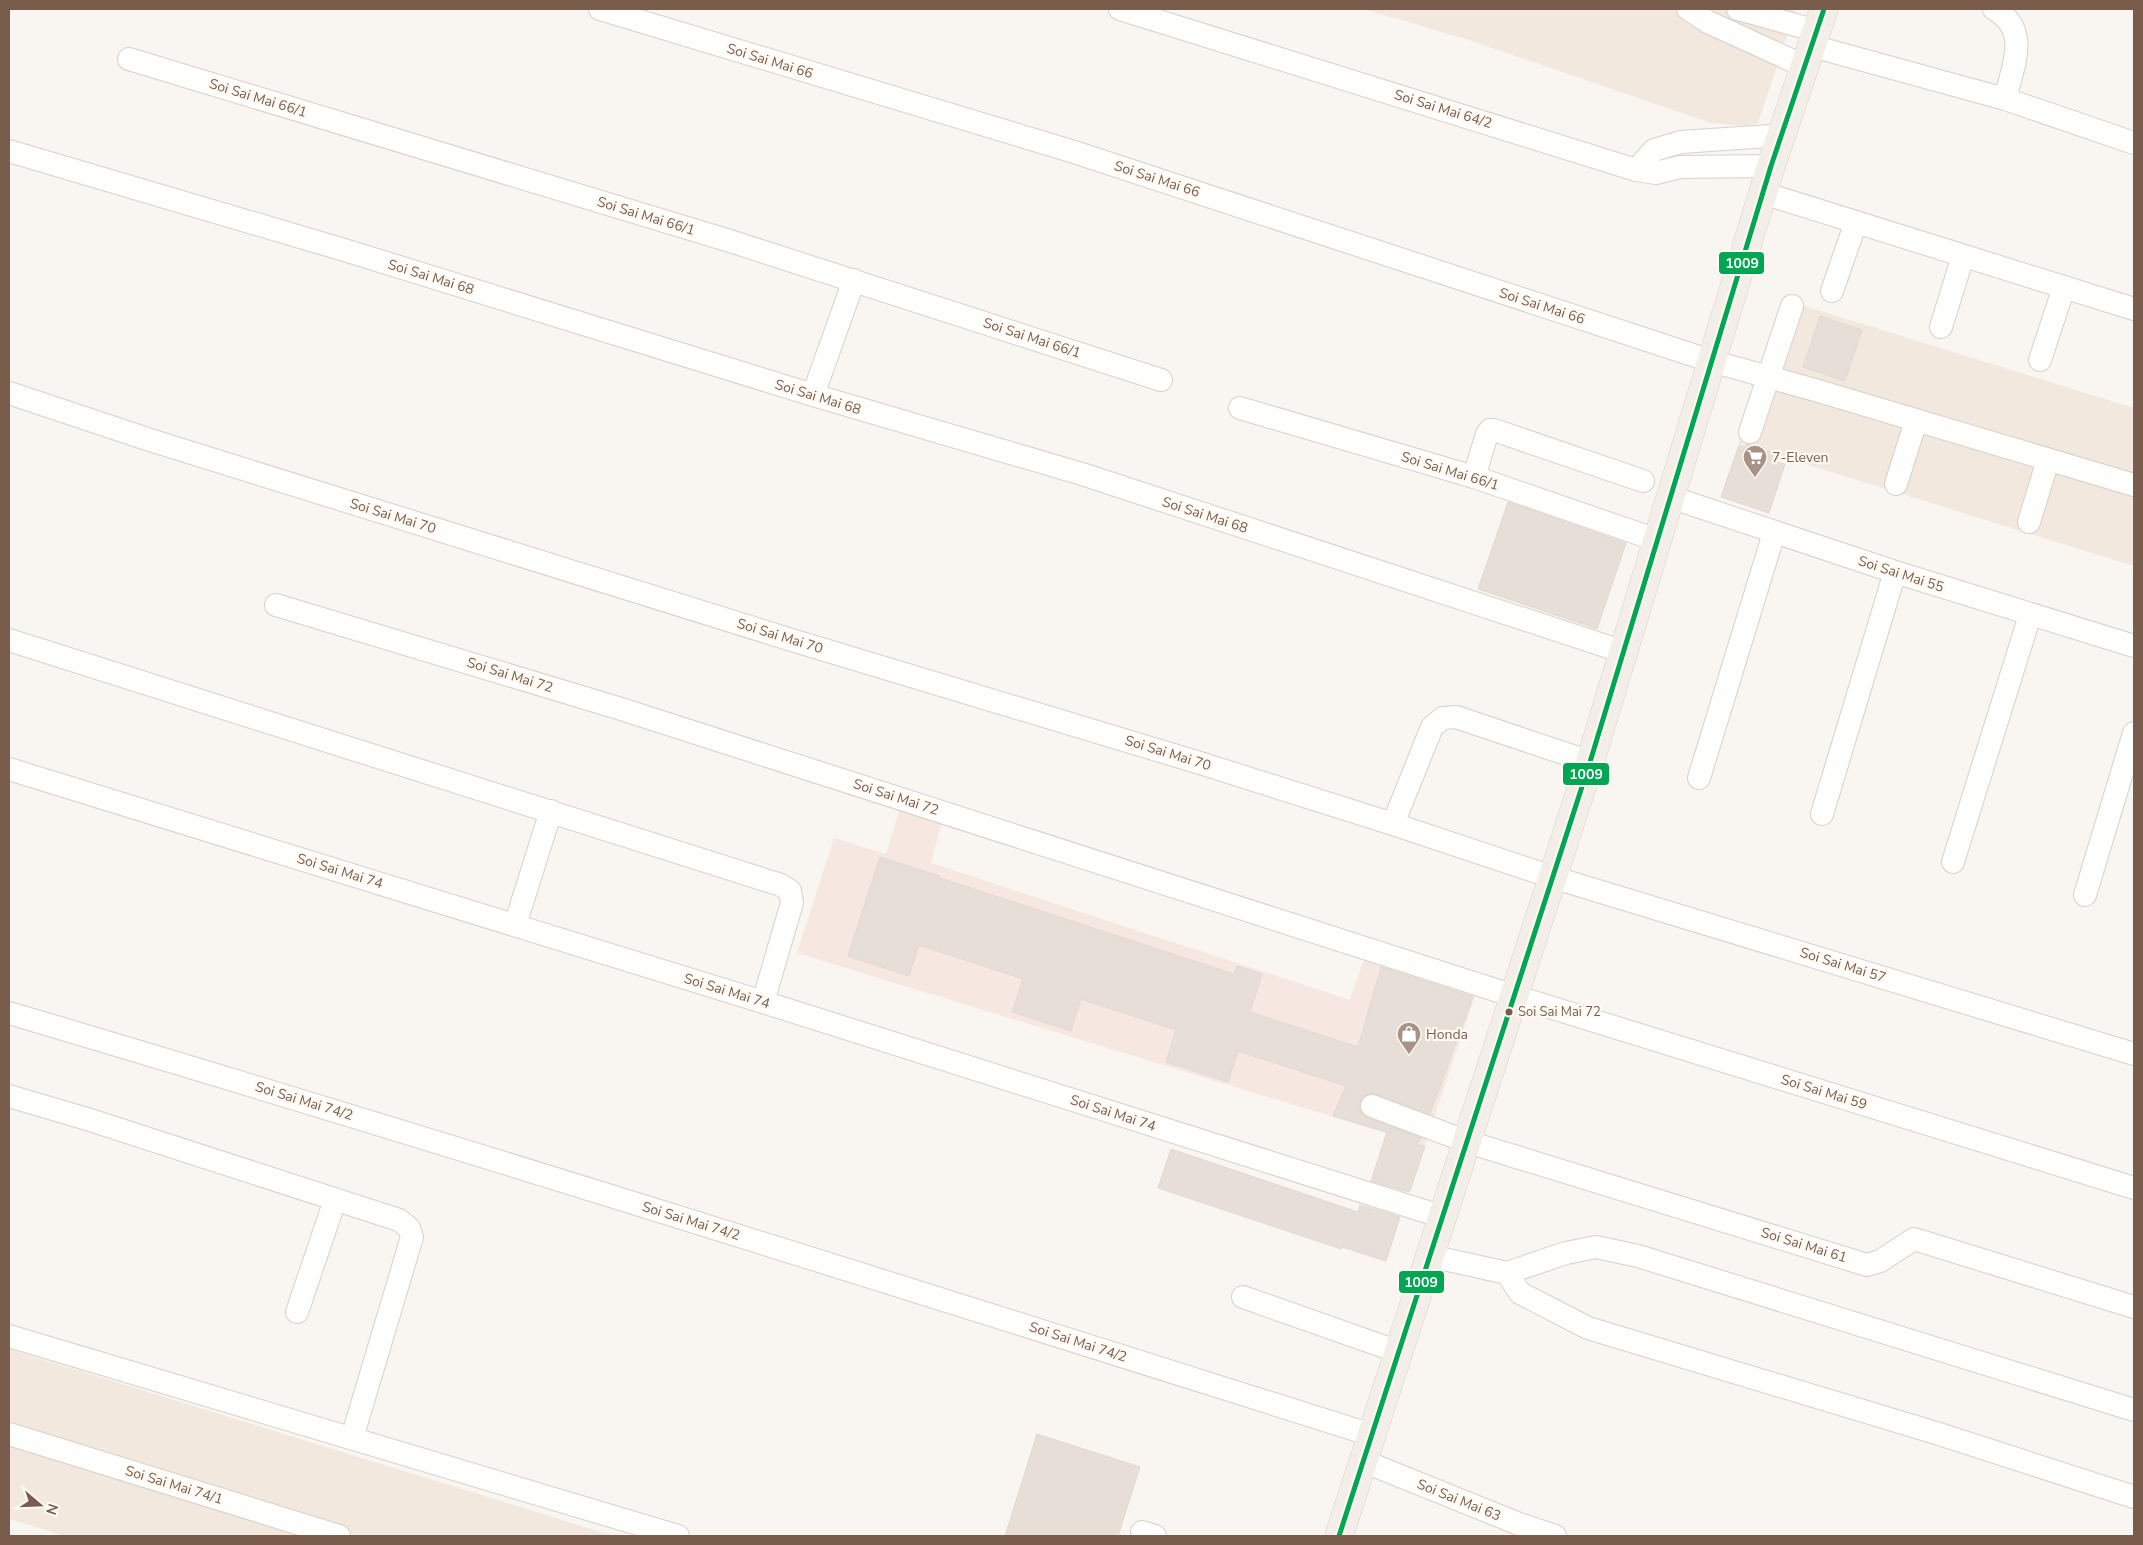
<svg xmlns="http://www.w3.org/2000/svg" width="2143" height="1545" viewBox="0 0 2143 1545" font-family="'Nunito Sans',sans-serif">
<rect width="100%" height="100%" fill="#f9f5f0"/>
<g fill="#f2e8de">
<polygon points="1364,9 1796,9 1758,123 1743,126 1711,123 1469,40"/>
<polygon points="1785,300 2134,408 2134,566 1738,443"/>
<polygon points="9,1349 614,1536 65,1536 9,1519"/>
</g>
<polygon fill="#f6e8e1" points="900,808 942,821 931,863 1350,1000 1365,956 1477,990 1425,1145 797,953 834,838 886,854"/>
<g fill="#e6ded7" stroke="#e2d8d2">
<polygon points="1820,316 1862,330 1845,381 1803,367"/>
<polygon points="1739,445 1745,447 1746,445 1751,445 1779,455 1777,462 1785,464 1769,513 1721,497"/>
<polygon points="1508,502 1626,543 1597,629 1478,589"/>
<polygon points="880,857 940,876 940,878 1234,974 1237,966 1262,974 1250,1012 1358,1047 1381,967 1473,997 1430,1114 1376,1094 1370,1093 1364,1096 1360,1102 1359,1108 1362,1114 1367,1118 1421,1138 1418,1144 1425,1146 1411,1188 1409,1192 1371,1181 1387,1132 1333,1116 1346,1086 1238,1051 1228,1082 1166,1062 1176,1030 1081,999 1071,1031 1012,1012 1023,979 919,945 909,976 848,956"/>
<polygon points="1171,1149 1358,1212 1360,1205 1400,1217 1386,1261 1342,1247 1341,1249 1158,1188"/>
<polygon points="1037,1434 1140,1467 1118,1536 1005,1536"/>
</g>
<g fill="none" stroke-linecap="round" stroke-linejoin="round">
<defs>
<g id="minor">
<polyline points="600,9 1071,151 1711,361 1815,390 2134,485"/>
<polyline points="1120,9 1636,170 1656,173 1680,167 1771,166"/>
<polyline points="1688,9 1708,22 1804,66"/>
<polyline points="1738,9 1817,31"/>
<path d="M1994,9C2031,30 2013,65 2005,99"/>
<polyline points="1812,46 2005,99 2134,143"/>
<polyline points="129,59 730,241 1161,380"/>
<polyline points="9,151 341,249 813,395 1082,474 1624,652"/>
<polyline points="1636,170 1654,150 1681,142 1783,135"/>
<polyline points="1763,193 2134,309"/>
<polyline points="1832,291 1856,222"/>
<polyline points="1941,327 1963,256"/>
<polyline points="2040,360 2064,287"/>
<polyline points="9,393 150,440 795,641 1200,763 1393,824 1552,877 2134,1054"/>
<polyline points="813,395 854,280"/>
<polyline points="1240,408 1474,477 1657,540"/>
<polyline points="1750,432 1792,306"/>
<polyline points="1474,477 1487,434 1490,430 1494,430 1643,481"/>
<polyline points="1896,484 1916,421"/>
<polyline points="1670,497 1895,572 2134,646"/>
<polyline points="2029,522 2048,460"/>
<polyline points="276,605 618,708 1514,996 2134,1188"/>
<polyline points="9,640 781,885 790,891 792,903 763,1002"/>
<polyline points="9,769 763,1002 1443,1217"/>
<polyline points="1699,778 1774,533"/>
<polyline points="1822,814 1895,572"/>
<polyline points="1393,824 1432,727 1443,718 1456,717 1590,762"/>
<polyline points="1953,862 2030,615"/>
<polyline points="2085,895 2134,733"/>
<polyline points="515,925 551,811"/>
<path d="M9,1013C465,1148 918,1292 1372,1435"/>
<polyline points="9,1096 87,1119 399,1220 409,1228 412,1237 352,1438"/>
<polyline points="1372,1106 1468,1142 1867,1265 1880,1261 1914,1239 2134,1307"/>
<polyline points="1430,1256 1507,1273 1520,1293 1588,1328 1936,1433 2134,1497"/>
<polyline points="1507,1273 1566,1253 1596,1247 1638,1256 2134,1410"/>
<polyline points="1243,1297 1399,1352"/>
<polyline points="297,1312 335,1200"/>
<polyline points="9,1336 678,1536"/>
<polyline points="9,1434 339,1536"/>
<polyline points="1363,1461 1519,1524 1555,1536"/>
<polyline points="1142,1532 1155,1536"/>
</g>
<polyline id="major" points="1339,1536 1590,762 1771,166 1824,9"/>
</defs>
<use href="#minor" stroke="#d7d1cb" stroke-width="24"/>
<use href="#major" stroke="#dad1cc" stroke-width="29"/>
<use href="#minor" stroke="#fefefd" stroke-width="22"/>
<use href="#major" stroke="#f3eee8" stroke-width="28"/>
<defs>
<polyline id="bus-1" points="1339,1536 1590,762 1771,166 1824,9"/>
</defs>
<use href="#bus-1" stroke="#fffaf3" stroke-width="9"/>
<use href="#bus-1" stroke="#00a651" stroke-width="5"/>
</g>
<defs>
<symbol id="supermarket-pin" viewBox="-11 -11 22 30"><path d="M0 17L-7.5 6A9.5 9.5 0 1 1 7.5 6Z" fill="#a69286" stroke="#fffaf3"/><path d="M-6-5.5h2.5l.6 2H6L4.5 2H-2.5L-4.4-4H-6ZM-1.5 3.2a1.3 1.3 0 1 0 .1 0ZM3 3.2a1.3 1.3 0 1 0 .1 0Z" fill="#fff"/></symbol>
<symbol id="shop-pin" viewBox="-11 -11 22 30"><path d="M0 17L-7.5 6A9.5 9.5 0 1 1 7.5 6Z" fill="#a69286" stroke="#fffaf3"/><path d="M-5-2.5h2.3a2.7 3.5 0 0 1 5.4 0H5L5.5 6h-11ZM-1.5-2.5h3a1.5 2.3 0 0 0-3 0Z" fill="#fff"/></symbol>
</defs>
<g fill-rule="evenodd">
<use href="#supermarket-pin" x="1741" y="443" width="28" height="38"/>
<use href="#shop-pin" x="1395" y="1020" width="28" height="38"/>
</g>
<circle fill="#7a5c4d" stroke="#fffaf3" stroke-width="2" cx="1509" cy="1012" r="4.5"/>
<g text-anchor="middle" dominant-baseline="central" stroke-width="4.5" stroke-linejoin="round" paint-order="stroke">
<g font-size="13" fill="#7a5c4d" stroke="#fffaf3" text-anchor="start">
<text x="1518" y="1012">Soi Sai Mai 72</text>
</g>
<g font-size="14" fill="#7a5c4d" stroke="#fffaf3">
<text transform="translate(770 61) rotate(17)">Soi Sai Mai 66</text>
<text transform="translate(258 98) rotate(17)">Soi Sai Mai 66/1</text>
<text transform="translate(1443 109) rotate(17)">Soi Sai Mai 64/2</text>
<text transform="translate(1157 179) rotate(18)">Soi Sai Mai 66</text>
<text transform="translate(646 216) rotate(17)">Soi Sai Mai 66/1</text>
<text transform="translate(431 277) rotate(17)">Soi Sai Mai 68</text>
<text transform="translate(1542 306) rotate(18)">Soi Sai Mai 66</text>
<text transform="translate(1032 338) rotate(18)">Soi Sai Mai 66/1</text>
<text transform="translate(818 397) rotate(17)">Soi Sai Mai 68</text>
<text transform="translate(1450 471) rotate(17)">Soi Sai Mai 66/1</text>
<text transform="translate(1205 515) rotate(18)">Soi Sai Mai 68</text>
<text transform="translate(393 516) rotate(17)">Soi Sai Mai 70</text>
<text transform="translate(1901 574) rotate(18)">Soi Sai Mai 55</text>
<text transform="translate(780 636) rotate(17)">Soi Sai Mai 70</text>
<text transform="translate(510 675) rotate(17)">Soi Sai Mai 72</text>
<text transform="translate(1168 753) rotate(17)">Soi Sai Mai 70</text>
<text transform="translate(896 797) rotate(18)">Soi Sai Mai 72</text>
<text transform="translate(340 871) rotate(17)">Soi Sai Mai 74</text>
<text transform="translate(1843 965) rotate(17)">Soi Sai Mai 57</text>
<text transform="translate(727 991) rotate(17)">Soi Sai Mai 74</text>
<text transform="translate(1824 1092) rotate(17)">Soi Sai Mai 59</text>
<text transform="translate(304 1101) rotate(17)">Soi Sai Mai 74/2</text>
<text transform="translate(1113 1113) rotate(18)">Soi Sai Mai 74</text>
<text transform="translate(691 1221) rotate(17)">Soi Sai Mai 74/2</text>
<text transform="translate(1804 1245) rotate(17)">Soi Sai Mai 61</text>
<text transform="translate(1078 1342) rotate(18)">Soi Sai Mai 74/2</text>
<text transform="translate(174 1485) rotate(17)">Soi Sai Mai 74/1</text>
<text transform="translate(1459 1500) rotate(22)">Soi Sai Mai 63</text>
</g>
<g font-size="14" fill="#7a5c4d" stroke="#fffaf3" text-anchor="start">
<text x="1772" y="457">7-Eleven</text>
<text x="1426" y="1034">Honda</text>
</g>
</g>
<g stroke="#fffaf3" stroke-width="2">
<rect x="1718" y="251" width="47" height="24" rx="5" fill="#00a651"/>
<rect x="1562" y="762" width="48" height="24" rx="5" fill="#00a651"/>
<rect x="1398" y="1270" width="47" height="24" rx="5" fill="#00a651"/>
</g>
<g font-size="14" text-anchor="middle" font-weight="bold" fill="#fff">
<text x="1742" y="268">1009</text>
<text x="1586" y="779">1009</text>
<text x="1421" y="1287">1009</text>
</g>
<rect width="2143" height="1545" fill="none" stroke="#7a5c4d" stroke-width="20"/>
<g transform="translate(40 1505) rotate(109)" stroke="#fffaf3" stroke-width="4" paint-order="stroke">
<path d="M0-4L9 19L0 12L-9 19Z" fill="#7a5c4d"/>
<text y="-8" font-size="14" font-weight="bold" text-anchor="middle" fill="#7a5c4d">N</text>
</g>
</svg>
